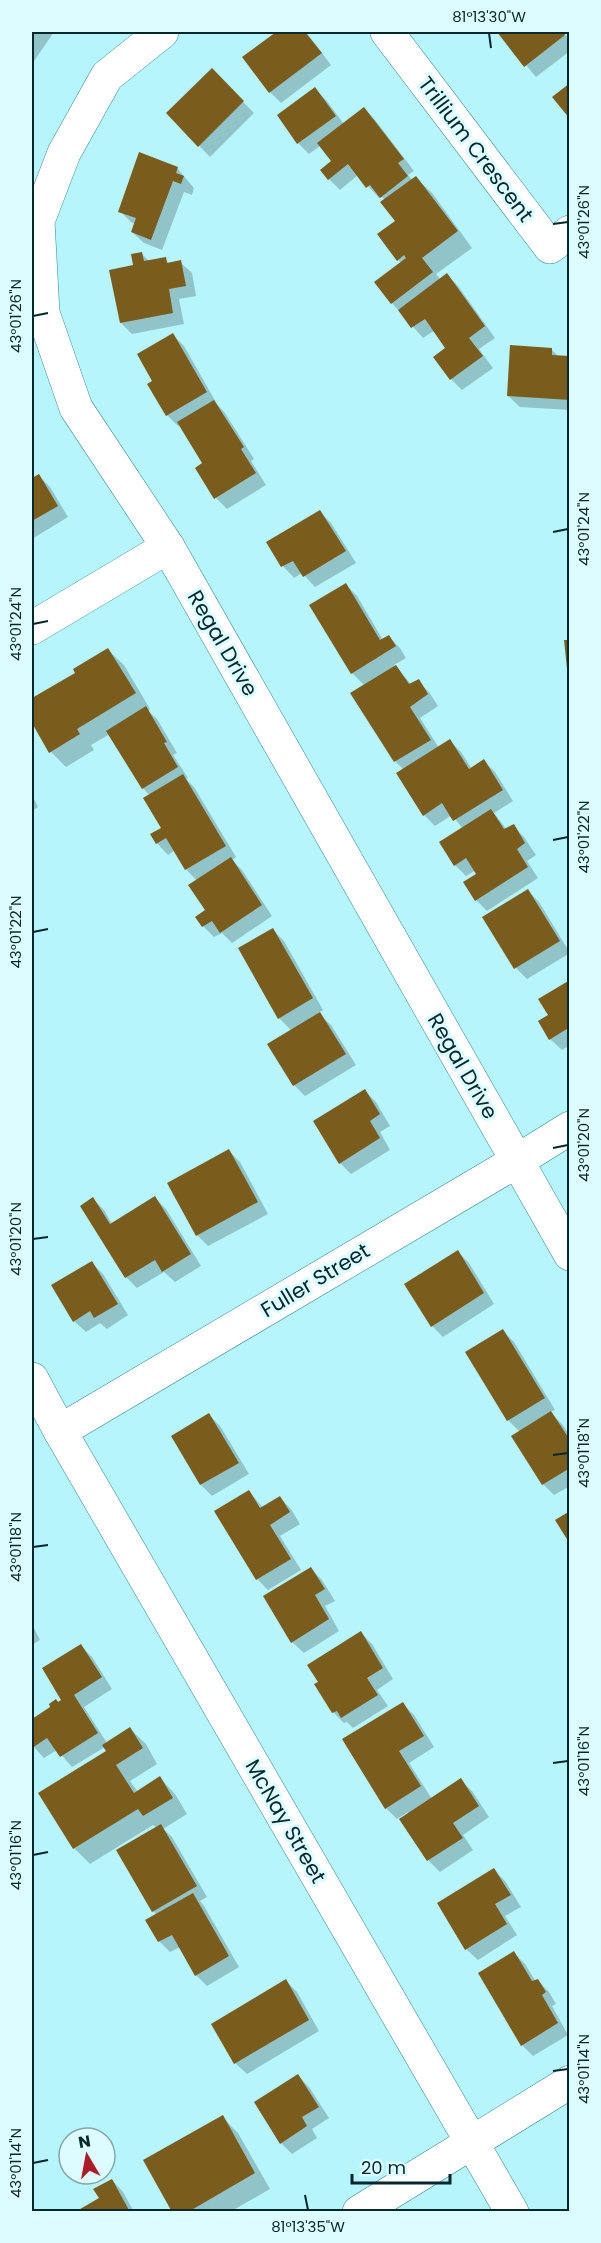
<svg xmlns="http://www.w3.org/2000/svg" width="601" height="2243" viewBox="0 0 601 2243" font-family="Poppins,sans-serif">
<rect width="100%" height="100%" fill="#b6f5fc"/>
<g fill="#0003">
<polygon points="32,32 54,32 32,64"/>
<polygon points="278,32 306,32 331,65 281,103 270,92 244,58"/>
<polygon points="498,32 563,32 570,40 570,51 536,77"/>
<polygon points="212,70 254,113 210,157 168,113"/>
<polygon points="315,89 326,100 344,124 364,109 375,120 414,171 408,175 412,180 416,178 432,193 472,248 436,274 441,280 447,275 458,286 495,338 479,349 493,368 462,390 451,379 448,348 435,330 423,338 392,303 402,263 398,260 397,221 385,200 381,196 379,198 358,175 340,190 329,179 333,162 320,146 309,154 298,143"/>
<polygon points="177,168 194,188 192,195 184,192 162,250 144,243 132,232 135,224 131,222 120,211"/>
<polygon points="142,254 150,262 165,259 170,264 180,262 192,273 196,296 179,299 184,324 132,334 121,323 135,266"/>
<polygon points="173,335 184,346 217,404 225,413 254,459 251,461 266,485 227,509 216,498 204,464 180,425 178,426 167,415 155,381"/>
<polygon points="551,349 559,357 570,357 570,410 520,407 508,396"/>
<polygon points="32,473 35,478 39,476 50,487 68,517 32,539"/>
<polygon points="320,512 331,523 356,563 315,587 302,573 294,578 283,566 268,543"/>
<polygon points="346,585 357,596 383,640 389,637 400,648 406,658 394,665 412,685 418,681 429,692 438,706 420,718 439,748 450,741 461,752 472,769 484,761 495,772 513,801 494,813 507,830 513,826 524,837 536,855 527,861 538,878 487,911 476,900 478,874 476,870 466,876 455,865 463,829 452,815 435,826 424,815 404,770 395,761 352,694 365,686 352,673"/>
<polygon points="108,650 124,665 150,709 148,711 157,719 177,753 173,755 188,778 186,779 194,787 236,857 232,860 242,870 272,916 232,943 222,933 214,937 203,926 207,911 197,881 186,869 175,850 168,855 157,843 152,835 163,829 150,796 143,788 110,734 91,745 94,750 66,767 51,752 32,720 32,700 77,673"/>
<polygon points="32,795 38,807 32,811"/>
<polygon points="528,891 539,902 570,953 527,979 516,968"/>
<polygon points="273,930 284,941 323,1010 318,1013 331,1025 356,1065 305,1096 294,1085 292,1031 279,1018"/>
<polygon points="570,981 570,1045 562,1050 550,1039 550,1015"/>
<polygon points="365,1091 376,1102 390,1126 380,1132 390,1150 351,1174 340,1163"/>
<polygon points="229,1151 240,1162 268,1214 208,1246 197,1235 169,1183"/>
<polygon points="155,1198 166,1209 201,1266 175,1282 164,1272 137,1288 126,1277 93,1199 104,1210 112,1224"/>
<polygon points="458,1252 469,1263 494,1304 443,1337 432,1326"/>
<polygon points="92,1263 103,1274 128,1315 107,1329 100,1323 86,1332 74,1321"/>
<polygon points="503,1331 514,1342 555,1410 550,1412 562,1424 570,1436 570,1486 554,1495 543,1484 520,1432 508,1420"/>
<polygon points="209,1415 220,1426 249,1474 212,1496 201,1485 173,1437"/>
<polygon points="249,1491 263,1508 280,1498 291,1509 300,1524 280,1536 301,1570 268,1590 257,1579 216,1512"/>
<polygon points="311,1569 322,1580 335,1601 325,1606 339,1631 304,1653 292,1642"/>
<polygon points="32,1624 40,1640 32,1645"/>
<polygon points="361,1633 372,1644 393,1679 377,1690 388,1706 353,1728 347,1722 344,1723 333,1712"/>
<polygon points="81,1646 92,1657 112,1689 84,1707 107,1743 130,1729 146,1744 157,1764 130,1781 138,1792 160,1778 175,1794 187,1814 163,1829 172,1837 207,1897 200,1901 204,1906 239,1967 207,1986 196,1975 180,1947 170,1952 159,1941 157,1915 153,1911 157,1828 153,1825 90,1864 74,1848 108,1752 105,1747 72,1767 57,1750 44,1758 32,1745 32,1720 64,1701"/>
<polygon points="403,1704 414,1715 434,1747 409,1763 432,1799 460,1780 472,1791 489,1817 463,1835 473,1850 440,1872 429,1861 401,1820 409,1814 408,1812 397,1819 386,1808"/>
<polygon points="494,1870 505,1881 521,1907 505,1916 517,1935 478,1960 466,1949"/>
<polygon points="514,1953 525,1964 536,1982 538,1981 549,1992 556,2004 552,2006 568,2035 533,2056 522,2045"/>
<polygon points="286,1981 297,1992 319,2031 247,2074 235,2063"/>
<polygon points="298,2076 309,2087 329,2118 312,2129 317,2138 292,2154 281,2143"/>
<polygon points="222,2117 238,2133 270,2189 230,2212 174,2212"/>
<polygon points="112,2180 123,2192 134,2212 78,2212 101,2199"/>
</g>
<g fill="#7a5d1c">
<polygon points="276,32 305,32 322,53 269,93 242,57"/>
<polygon points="497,32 562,32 565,35 524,67"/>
<polygon points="212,68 244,101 198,147 166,113"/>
<polygon points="570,83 570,119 552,97"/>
<polygon points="315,87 336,116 297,144 277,115"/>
<polygon points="364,107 404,159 398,163 408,176 380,198 370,185 366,188 348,164 328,180 320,170 331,161 317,143"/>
<polygon points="139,152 178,167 176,173 184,176 181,184 173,181 151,240 131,232 136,218 118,212"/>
<polygon points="416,176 458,231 422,258 433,272 391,304 374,282 406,258 404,255 397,261 377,234 395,221 380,202"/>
<polygon points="142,252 144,261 166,257 167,263 181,260 186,286 169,289 173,313 120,323 109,270 133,265 131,254"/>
<polygon points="447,273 485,326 469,338 483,356 450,380 433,357 445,348 425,319 411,328 398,310"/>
<polygon points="173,333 207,392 166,416 147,384 152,381 137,354"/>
<polygon points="510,345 552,348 552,355 570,356 570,400 507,396"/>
<polygon points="214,400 244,447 241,449 256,473 214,499 195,468 202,463 177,422"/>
<polygon points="39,474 58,506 32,521 32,478"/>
<polygon points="320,510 346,551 303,577 293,561 281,567 266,542"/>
<polygon points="346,583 380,640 389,635 396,646 351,674 309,605"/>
<polygon points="564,640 570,640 570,678 568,678"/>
<polygon points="108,648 136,693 77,729 80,734 49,753 32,723 32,698 75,673 73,669"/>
<polygon points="396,665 409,684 419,679 428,694 410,707 431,740 394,762 350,693"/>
<polygon points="146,706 167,742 164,743 178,767 142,789 106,731"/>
<polygon points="450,739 469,769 484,759 503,790 453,821 442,803 423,816 396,773"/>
<polygon points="183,774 226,846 185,870 166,838 156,844 150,834 161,828 143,798"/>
<polygon points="491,809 504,829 514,824 525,843 517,849 528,867 475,901 463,882 476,874 466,858 454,866 439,842"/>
<polygon points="231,857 262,905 220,933 212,921 202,927 195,917 205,910 188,885"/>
<polygon points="528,889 560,941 514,969 482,917"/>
<polygon points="273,928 313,998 278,1019 238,948"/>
<polygon points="570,980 570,1027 549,1040 538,1021 548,1015 538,999"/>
<polygon points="320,1012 346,1054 293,1086 267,1044"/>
<polygon points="365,1089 380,1114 370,1121 380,1138 339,1164 313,1121"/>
<polygon points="229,1149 258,1202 196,1236 167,1183"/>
<polygon points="155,1196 191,1254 162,1272 155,1260 125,1278 80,1206 93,1197 110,1224"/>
<polygon points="458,1250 484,1293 431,1327 404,1284"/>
<polygon points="92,1261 118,1304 94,1318 90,1311 73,1322 51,1285"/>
<polygon points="503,1329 545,1398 507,1421 465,1352"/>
<polygon points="551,1411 570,1440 570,1468 542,1485 511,1436"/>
<polygon points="209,1413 239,1463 200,1485 171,1436"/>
<polygon points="249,1490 260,1508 280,1496 290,1512 270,1525 291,1559 256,1580 214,1511"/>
<polygon points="570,1511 570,1544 555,1520"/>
<polygon points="311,1567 325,1589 315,1595 329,1619 291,1643 263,1596"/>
<polygon points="361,1631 383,1668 367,1678 378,1695 341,1718 337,1711 332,1713 314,1684 318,1682 307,1665"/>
<polygon points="81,1644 102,1677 74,1695 98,1733 60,1757 47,1738 32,1748 32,1719 50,1707 49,1704 56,1699 58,1702 61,1700 42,1668"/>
<polygon points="403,1702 424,1736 399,1751 421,1786 385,1809 342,1739"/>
<polygon points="130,1727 143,1748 116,1765 134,1793 160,1776 173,1798 143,1816 138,1809 73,1849 38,1793 106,1751 102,1745"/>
<polygon points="461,1778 479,1806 453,1823 463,1838 427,1861 399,1819"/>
<polygon points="161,1824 197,1886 152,1912 116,1850"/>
<polygon points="494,1868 511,1895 495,1904 507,1924 465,1950 437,1903"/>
<polygon points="193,1893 229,1956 195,1976 172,1935 158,1942 145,1920"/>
<polygon points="514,1951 532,1981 538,1979 546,1992 542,1995 558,2023 521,2046 478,1973"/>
<polygon points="286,1979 309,2020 234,2064 211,2024"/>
<polygon points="298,2074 319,2107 302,2117 307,2126 280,2144 254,2102"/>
<polygon points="223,2115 255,2173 188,2212 172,2212 143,2160"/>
<polygon points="112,2179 130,2212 75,2212 99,2198 93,2189"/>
</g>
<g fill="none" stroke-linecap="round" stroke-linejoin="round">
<defs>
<g id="minor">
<polyline points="162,32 107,76 64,153 38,221 43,313 76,408 168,547 570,1254"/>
<polyline points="387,32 550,247 570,232"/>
<polyline points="32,628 168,547"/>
<polyline points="32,1379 60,1431 512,2212"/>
<polyline points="60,1431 517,1161 570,1128"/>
<polyline points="359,2212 570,2082"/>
</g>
</defs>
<use href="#minor" stroke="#368991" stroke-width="34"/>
<use href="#minor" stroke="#fff" stroke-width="33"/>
</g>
<path fill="none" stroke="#04282b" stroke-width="2" d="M489,33L491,48M553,224L568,222M33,316L48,313M553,532L568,529M33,624L48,621M553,840L568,837M33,932L48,929M553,1148L568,1145M33,1239L48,1237M553,1455L568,1453M33,1547L48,1545M553,1763L568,1761M33,1855L48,1852M553,2071L568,2069M33,2163L48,2160M305,2195L308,2210"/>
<g text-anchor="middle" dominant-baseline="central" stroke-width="6" stroke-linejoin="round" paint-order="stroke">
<g font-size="21" fill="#04282b" stroke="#ddfcff">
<text transform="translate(476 149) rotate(53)">Trillium Crescent</text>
<text transform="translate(223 643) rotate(60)">Regal Drive</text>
<text transform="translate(463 1066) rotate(60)">Regal Drive</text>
<text transform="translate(315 1280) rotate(-31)">Fuller Street</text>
<text transform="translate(286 1821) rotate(60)">McNay Street</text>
</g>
</g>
<rect width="601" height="2243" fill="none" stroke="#ddfcff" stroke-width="66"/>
<g transform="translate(87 2156) rotate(350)"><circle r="28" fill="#ddfcff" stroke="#86a7aa" stroke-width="1.5"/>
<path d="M0-4.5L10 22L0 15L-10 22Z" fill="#ae1b26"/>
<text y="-9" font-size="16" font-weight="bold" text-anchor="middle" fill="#04282b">N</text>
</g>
<path d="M352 2174v9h98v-9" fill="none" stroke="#04282b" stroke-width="3"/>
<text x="361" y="2174" font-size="18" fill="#04282b" stroke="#ddfcff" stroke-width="4.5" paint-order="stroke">20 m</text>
<rect x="33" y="33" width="535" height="2177" fill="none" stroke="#04282b" stroke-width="2"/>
<g font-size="15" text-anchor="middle" fill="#04282b">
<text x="489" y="22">81°13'30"W</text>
<text transform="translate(584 222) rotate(-90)" y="5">43°01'26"N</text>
<text transform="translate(16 316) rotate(-90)" y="5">43°01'26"N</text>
<text transform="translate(584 529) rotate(-90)" y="5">43°01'24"N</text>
<text transform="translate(16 624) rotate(-90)" y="5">43°01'24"N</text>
<text transform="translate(584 837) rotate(-90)" y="5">43°01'22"N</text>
<text transform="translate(16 932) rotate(-90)" y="5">43°01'22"N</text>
<text transform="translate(584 1145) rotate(-90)" y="5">43°01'20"N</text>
<text transform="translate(16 1239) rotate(-90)" y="5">43°01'20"N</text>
<text transform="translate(584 1453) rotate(-90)" y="5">43°01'18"N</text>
<text transform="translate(16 1547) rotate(-90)" y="5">43°01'18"N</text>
<text transform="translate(584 1761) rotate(-90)" y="5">43°01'16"N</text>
<text transform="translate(16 1855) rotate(-90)" y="5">43°01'16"N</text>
<text transform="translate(584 2069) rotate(-90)" y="5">43°01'14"N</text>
<text transform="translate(16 2163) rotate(-90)" y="5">43°01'14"N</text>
<text x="308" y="2232">81°13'35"W</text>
</g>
</svg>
